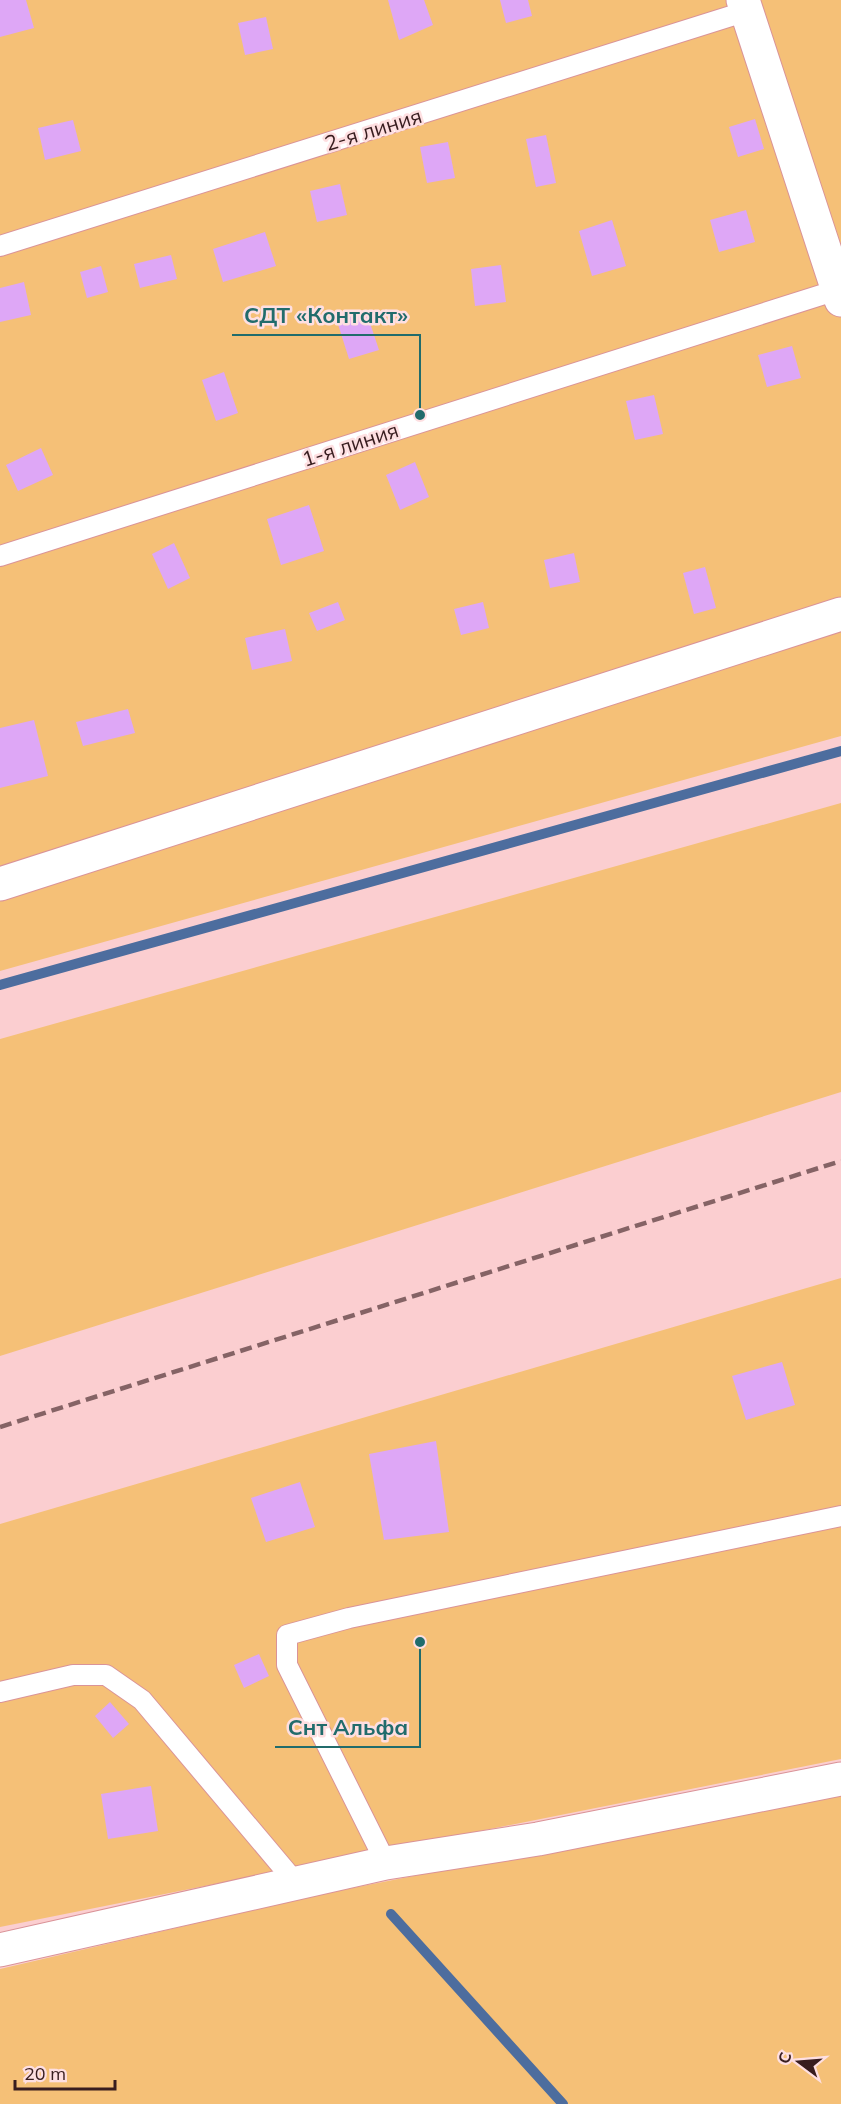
<svg xmlns="http://www.w3.org/2000/svg" width="841" height="2104" viewBox="0 0 841 2104" font-family="Mulish,sans-serif">
<rect width="100%" height="100%" fill="#fbced0"/>
<g fill="#f5c077">
<polygon points="0,0 841,0 841,736 0,971"/>
<polygon points="841,803 841,1092 0,1356 0,1039"/>
<polygon points="841,1278 841,1759 0,1927 0,1524"/>
<polygon points="841,1792 841,2104 0,2104 0,1969 322,1894"/>
</g>
<g fill="none" stroke-linecap="round" stroke-linejoin="round">
<g stroke="#4d6d9e" stroke-width="10">
<polyline points="0,985 841,751"/>
<polyline points="391,1914 563,2104"/>
</g>
</g>
<g fill="#dea7f6">
<polygon points="0,0 26,0 34,28 0,37"/>
<polygon points="388,0 424,0 433,25 399,40"/>
<polygon points="500,0 528,0 532,16 506,23"/>
<polygon points="266,17 273,49 245,55 238,23"/>
<polygon points="755,119 764,149 738,157 729,127"/>
<polygon points="73,120 81,151 45,160 38,128"/>
<polygon points="546,135 556,183 536,187 526,139"/>
<polygon points="448,142 455,178 427,183 420,147"/>
<polygon points="340,184 347,215 317,222 310,191"/>
<polygon points="746,210 755,242 719,252 710,220"/>
<polygon points="612,220 626,266 592,276 579,231"/>
<polygon points="265,232 276,266 223,282 213,249"/>
<polygon points="171,255 177,279 140,288 134,264"/>
<polygon points="501,265 506,302 475,306 471,269"/>
<polygon points="101,266 108,292 87,298 80,272"/>
<polygon points="24,282 31,315 0,322 0,288"/>
<polygon points="366,311 379,350 349,359 337,321"/>
<polygon points="792,346 801,378 767,387 758,355"/>
<polygon points="224,372 238,413 216,421 202,380"/>
<polygon points="654,395 663,434 635,440 626,401"/>
<polygon points="41,448 53,475 18,491 6,465"/>
<polygon points="415,462 429,497 400,510 386,475"/>
<polygon points="309,505 324,551 281,565 267,519"/>
<polygon points="174,543 190,578 168,589 152,554"/>
<polygon points="574,553 580,582 550,588 544,560"/>
<polygon points="705,567 716,608 694,614 683,573"/>
<polygon points="338,602 345,620 317,631 309,613"/>
<polygon points="483,602 489,628 461,635 454,609"/>
<polygon points="285,629 292,661 252,670 245,638"/>
<polygon points="128,709 135,733 83,746 76,722"/>
<polygon points="34,720 48,776 0,788 0,728"/>
<polygon points="782,1362 795,1405 746,1420 732,1376"/>
<polygon points="436,1441 449,1532 384,1540 369,1454"/>
<polygon points="300,1482 315,1527 266,1542 251,1498"/>
<polygon points="259,1654 269,1676 244,1688 234,1665"/>
<polygon points="110,1702 129,1724 113,1738 95,1716"/>
<polygon points="151,1786 158,1831 108,1839 101,1794"/>
</g>
<g fill="none" stroke-linecap="round" stroke-linejoin="round">
<defs>
<g id="lane">
<polyline points="0,246 747,11"/>
<polyline points="0,556 837,290"/>
<polyline points="0,1692 73,1675 106,1675 142,1700 296,1883"/>
<polyline points="386,1863 287,1665 287,1635 349,1618 841,1516"/>
</g>
<g id="street">
<polyline points="743,0 841,300"/>
<polyline points="0,884 841,614"/>
<polyline points="0,1950 386,1863 538,1839 841,1779"/>
</g>
</defs>
<use href="#lane" stroke="#da9398" stroke-width="22"/>
<use href="#street" stroke="#da9398" stroke-width="35"/>
<use href="#lane" stroke="#fff" stroke-width="20"/>
<use href="#street" stroke="#fff" stroke-width="33"/>
<polyline stroke="#856365" stroke-width="4.5" stroke-dasharray="12 6" stroke-linecap="butt" points="0,1427 841,1161"/>
</g>
<g text-anchor="middle" dominant-baseline="central" stroke-width="5" stroke-linejoin="round" paint-order="stroke">
<g font-size="21" fill="#381d1f" stroke="#fedfe1">
<text transform="translate(373 129) rotate(-17)">2-я линия</text>
<text transform="translate(350 444) rotate(-18)">1-я линия</text>
</g>
</g>
<path fill="none" stroke="#216c6c" stroke-width="2" d="M420 415L420 335H232M420 1642L420 1747H275"/>
<g fill="#216c6c" stroke="#fedfe1" stroke-width="2">
<circle cx="420" cy="415" r="6"/>
<circle cx="420" cy="1642" r="6"/>
</g>
<g font-size="22" text-anchor="middle" font-weight="bold" fill="#216c6c" stroke="#fedfe1" stroke-width="5" stroke-linejoin="round" paint-order="stroke">
<text x="326" y="323">СДТ «Контакт»</text>
<text x="348" y="1735">Снт Альфа</text>
</g>
<g transform="translate(799 2062) rotate(286)" stroke="#fedfe1" stroke-width="4.5" paint-order="stroke">
<path d="M0-4.5L10 22L0 15L-10 22Z" fill="#381d1f"/>
<text y="-9" font-size="16" font-weight="bold" text-anchor="middle" fill="#381d1f">С</text>
</g>
<path d="M15 2080v9h100v-9" fill="none" stroke="#381d1f" stroke-width="3"/>
<text x="24" y="2080" font-size="18" fill="#381d1f" stroke="#fedfe1" stroke-width="4.5" paint-order="stroke">20 m</text>
</svg>
